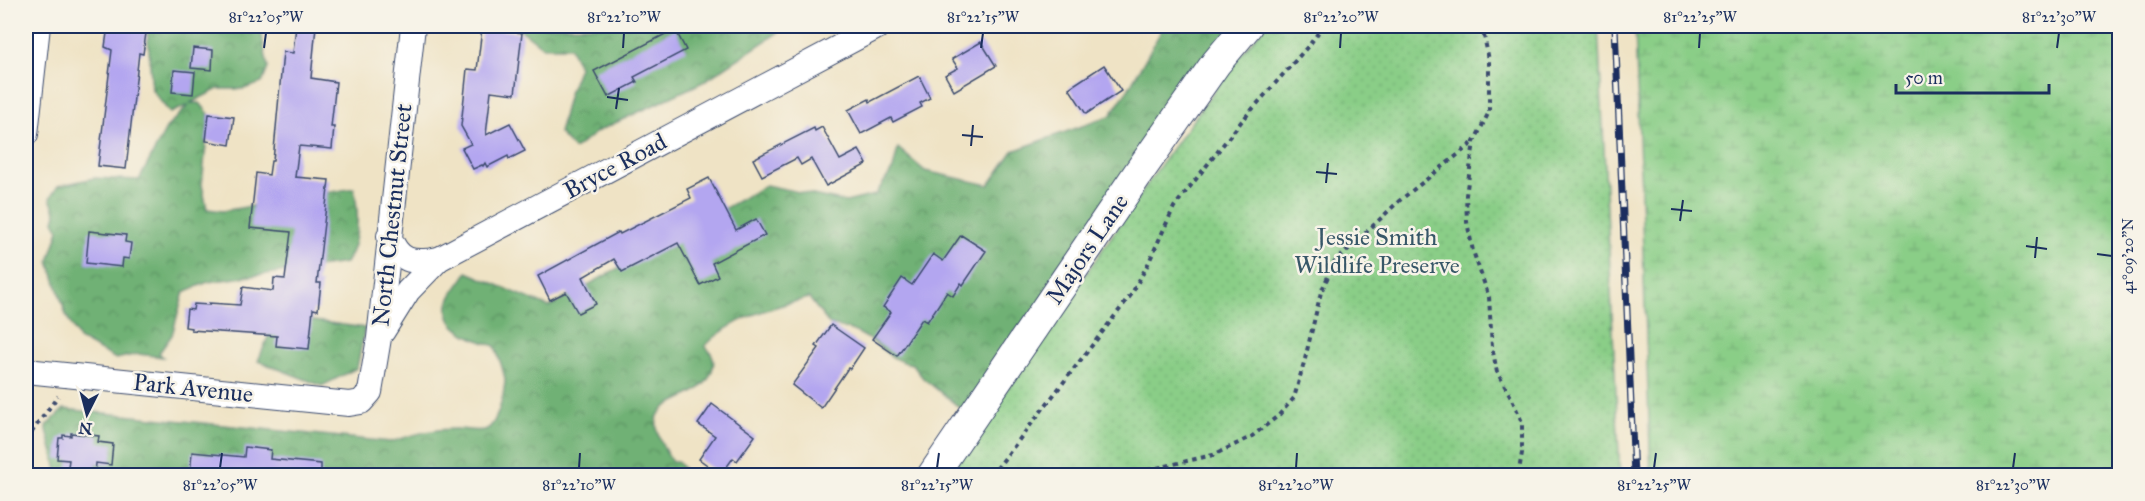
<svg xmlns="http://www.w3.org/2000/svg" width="2145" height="501" viewBox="0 0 2145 501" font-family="'IM FELL Great Primer',serif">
<defs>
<pattern id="forest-crowns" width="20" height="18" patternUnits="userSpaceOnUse" patternTransform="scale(1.5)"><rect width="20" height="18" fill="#6fb174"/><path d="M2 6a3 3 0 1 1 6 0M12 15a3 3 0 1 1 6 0" fill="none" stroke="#5a9062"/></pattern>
<pattern id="wetland-marsh" width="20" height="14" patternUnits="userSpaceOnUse" patternTransform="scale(1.5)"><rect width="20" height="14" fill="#8ace87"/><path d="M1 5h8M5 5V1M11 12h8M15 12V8" fill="none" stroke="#76b177"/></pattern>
<pattern id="park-dots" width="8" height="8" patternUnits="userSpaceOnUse" patternTransform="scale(1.5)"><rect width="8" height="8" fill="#8ace87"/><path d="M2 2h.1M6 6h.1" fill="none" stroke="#76b177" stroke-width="1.8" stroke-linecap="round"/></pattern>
</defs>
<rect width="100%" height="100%" fill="#f7f3e8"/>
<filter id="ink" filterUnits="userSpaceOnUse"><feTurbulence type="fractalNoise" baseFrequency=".0167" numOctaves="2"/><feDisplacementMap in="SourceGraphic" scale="12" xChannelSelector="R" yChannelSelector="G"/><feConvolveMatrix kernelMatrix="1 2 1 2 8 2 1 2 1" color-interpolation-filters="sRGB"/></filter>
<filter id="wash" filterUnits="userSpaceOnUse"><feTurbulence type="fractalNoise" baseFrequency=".008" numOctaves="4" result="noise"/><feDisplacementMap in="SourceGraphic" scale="24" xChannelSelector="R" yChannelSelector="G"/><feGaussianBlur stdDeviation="1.35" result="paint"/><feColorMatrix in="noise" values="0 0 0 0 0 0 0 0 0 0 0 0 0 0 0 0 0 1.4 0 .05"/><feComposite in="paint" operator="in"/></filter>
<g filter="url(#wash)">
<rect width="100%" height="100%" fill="#efe3c5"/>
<g fill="url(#forest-crowns)" stroke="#457069" stroke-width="1.5">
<path d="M147,26H260L268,68L262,83L244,89H218L190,103H200L209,114L202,185L207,209L223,211L354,188C359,213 360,241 346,263L208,282L184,292L172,335L159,353L163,357L138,354L116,359L79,339L66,315L49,261L59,230L54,221L56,214L50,198L58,186L94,178L139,180L167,127L189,105L170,113L152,90Z"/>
<polygon points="516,26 788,26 703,82 598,131 574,149 559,133 569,93 579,67 570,47 543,47"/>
<path d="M1164,26H1237L965,412L923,378L912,364C887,359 886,349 867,338C856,331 843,327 830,325L809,298C772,307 732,318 705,346C712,353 715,358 713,367C702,415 624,386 672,462H678L688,475H60L57,470L46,426L64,409L391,442C414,434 435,428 459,429C467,429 479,433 487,429C498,423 504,394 505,382C505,371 498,357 495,346C475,340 440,328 449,301C452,291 462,282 467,272L549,307L766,185L846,202L875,195L893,169L898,148L925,171L989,185L1013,151L1110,116L1129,88Z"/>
<polygon points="270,315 365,328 357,368 322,386 258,361 268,337"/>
</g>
<polygon fill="url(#wetland-marsh)" stroke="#527e72" stroke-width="1.5" points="1635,26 2119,26 2119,475 1651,475"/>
<polygon fill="url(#park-dots)" stroke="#527e72" stroke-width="1.5" points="1265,26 1598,26 1620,475 947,476 1164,160 1235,62"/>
<g id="blocks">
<g fill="#b3a6f0">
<polygon points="108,26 147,26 143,54 139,53 126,169 98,166 112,50 105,47"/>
<polygon points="296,26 316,26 311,78 336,82 331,127 334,127 332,149 299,146 295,177 329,180 317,283 321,283 318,310 313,309 309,349 276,346 277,336 191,330 191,328 185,327 187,309 193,310 194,304 209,305 209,303 240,305 243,287 273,291 274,278 285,279 291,232 250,228 256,173 269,175 271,161 273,161 283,52 293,53"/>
<polygon points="482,28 522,33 515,94 491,91 486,135 510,123 525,151 509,159 508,156 487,167 485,163 483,166 482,165 473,169 462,148 471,144 461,126 467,69 477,70"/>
<polygon points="675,29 686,50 634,77 637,82 608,97 594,71"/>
<polygon points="981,42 996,66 954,91 945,75 958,68 952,59"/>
<polygon points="193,48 213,50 212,70 191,68"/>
<polygon points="1104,65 1121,91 1086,114 1069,88"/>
<polygon points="174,70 195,72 193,94 172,92"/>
<polygon points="919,76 930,98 920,103 922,107 893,122 891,118 861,134 848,110 869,99 870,102"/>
<polygon points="209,114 234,117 230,145 206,141"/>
<polygon points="822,127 840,160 859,150 867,164 826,186 811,159 801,165 797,158 762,176 753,159 814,128 815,131"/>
<polygon points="709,178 736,230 756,219 765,235 712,263 718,276 700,285 678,243 622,272 614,259 583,277 596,304 578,313 566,292 550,300 538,276 619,232 620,234 691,198 687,189"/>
<polygon points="89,231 126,235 125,242 131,243 129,259 123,258 122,267 86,263"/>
<polygon points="961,235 986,251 963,285 961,283 953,296 947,292 927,322 922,319 897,356 872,339 891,312 883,307 902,278 912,285 933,254 943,261"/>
<polygon points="831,325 864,348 850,369 848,368 821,408 792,385 819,348 816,346"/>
<polygon points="712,404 755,436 737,461 733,458 721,475 699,459 715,436 698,424"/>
<polygon points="71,433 99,436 98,442 113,444 111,465 96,463 95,475 67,473 69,460 57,459 59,438 63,438 63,435 71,436"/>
<polygon points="245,447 271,450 270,459 321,464 321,476 190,476 192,452 244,457"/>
</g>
</g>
</g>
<g filter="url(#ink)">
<use href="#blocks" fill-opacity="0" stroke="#3b4a6d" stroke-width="1.5"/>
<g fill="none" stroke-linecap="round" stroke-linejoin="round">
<defs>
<g id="minor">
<polyline points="26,134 38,26"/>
<path d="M389,236C399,262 412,264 439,259"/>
<polyline points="383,331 408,291 439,259 879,26"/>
<polyline points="26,371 349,404 361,402 370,392 379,338 413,26"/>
</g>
<polyline id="tertiary" points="932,476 1139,172 1216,63 1247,26"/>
</defs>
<use href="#minor" stroke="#3b4a6d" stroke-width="26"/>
<use href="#tertiary" stroke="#3b4a6d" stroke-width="32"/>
<g stroke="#3b4a6d" stroke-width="4" stroke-dasharray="4.5 4.5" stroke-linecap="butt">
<polyline points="1482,26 1489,60 1489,112 1474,142 1466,195 1467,222 1473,251 1489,297 1492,347 1497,372 1511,397 1522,422 1522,453 1518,476"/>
<polyline points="26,440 58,396"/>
<polyline points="991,476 1131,295 1148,264 1174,207 1241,122 1310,44 1323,26"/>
<polyline points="1122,476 1213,455 1251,437 1278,416 1294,398 1305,359 1321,292 1334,263 1399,201 1474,142"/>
</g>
<use href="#minor" stroke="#fff" stroke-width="24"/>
<use href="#tertiary" stroke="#fff" stroke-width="30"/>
<defs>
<polyline id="rail" points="1615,26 1634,476"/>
</defs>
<use href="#rail" stroke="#1b2f5e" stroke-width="7"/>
<use href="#rail" stroke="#f7f3e8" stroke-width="4.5" stroke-dasharray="14" stroke-linecap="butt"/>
</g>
</g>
<path fill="none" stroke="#1b2f5e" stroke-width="2" d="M264,48L266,33M623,48L624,33M981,48L983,33M1340,48L1341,33M1699,48L1700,33M2057,48L2059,33M607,97L628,100M616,109L619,88M962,135L983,137M971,146L973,125M1316,172L1337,174M1326,183L1328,163M1671,209L1692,211M1680,221L1683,200M2026,246L2047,249M2097,254L2112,256M2035,258L2037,237M220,468L222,453M579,468L580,453M937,468L939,453M1296,468L1297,453M1654,468L1656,453M2013,468L2015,453"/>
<g text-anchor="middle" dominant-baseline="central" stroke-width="5" stroke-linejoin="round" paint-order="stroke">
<g font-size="24" fill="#1b2f5e" stroke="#f7f3e8">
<text transform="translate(615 166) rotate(-28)">Bryce Road</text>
<text transform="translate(392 215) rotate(-84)">North Chestnut Street</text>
<text transform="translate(1087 249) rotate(-56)">Majors Lane</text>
<text transform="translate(193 388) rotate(6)">Park Avenue</text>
</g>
<g font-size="24" fill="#375768" stroke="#f7f3e8">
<text x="1377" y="237">Jessie Smith<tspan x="1377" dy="28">Wildlife Preserve</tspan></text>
</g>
</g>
<rect width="2145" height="501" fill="none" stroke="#f7f3e8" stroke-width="66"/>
<g transform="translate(87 414) rotate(186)" stroke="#f7f3e8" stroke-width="4.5" paint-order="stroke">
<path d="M0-4.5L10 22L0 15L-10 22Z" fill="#1b2f5e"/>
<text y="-9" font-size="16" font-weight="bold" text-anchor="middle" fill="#1b2f5e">N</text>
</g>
<path d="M1896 84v9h153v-9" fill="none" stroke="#1b2f5e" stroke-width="3"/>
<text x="1905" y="84" font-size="18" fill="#1b2f5e" stroke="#f7f3e8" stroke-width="4.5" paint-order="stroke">50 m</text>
<rect x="33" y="33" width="2079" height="435" fill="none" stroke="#1b2f5e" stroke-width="2"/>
<g font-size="15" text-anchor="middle" fill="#1b2f5e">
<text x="266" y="22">81°22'05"W</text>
<text x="624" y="22">81°22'10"W</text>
<text x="983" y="22">81°22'15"W</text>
<text x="1341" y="22">81°22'20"W</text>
<text x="1700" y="22">81°22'25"W</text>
<text x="2059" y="22">81°22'30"W</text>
<text transform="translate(2128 256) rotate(-90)" y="5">41°09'20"N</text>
<text x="220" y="490">81°22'05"W</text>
<text x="579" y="490">81°22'10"W</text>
<text x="937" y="490">81°22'15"W</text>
<text x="1296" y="490">81°22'20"W</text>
<text x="1654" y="490">81°22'25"W</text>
<text x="2013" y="490">81°22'30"W</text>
</g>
</svg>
